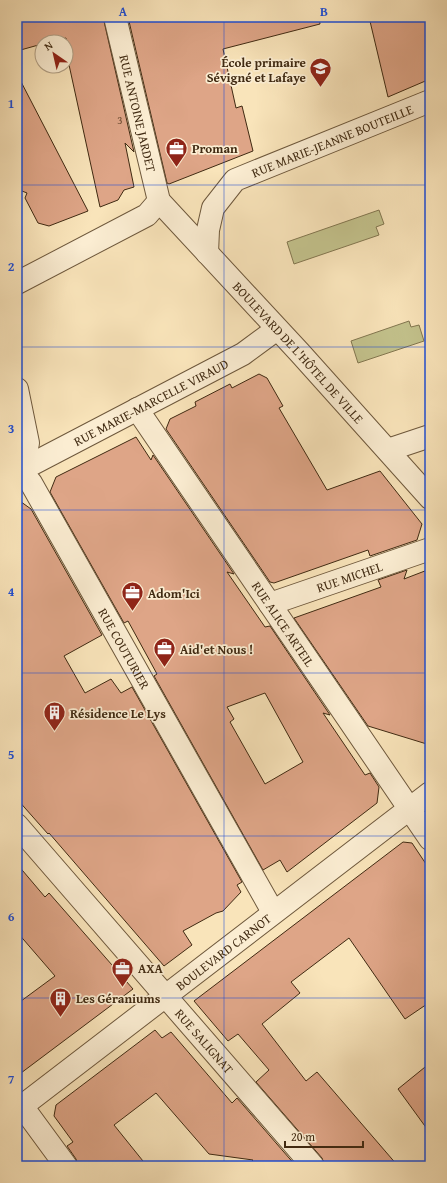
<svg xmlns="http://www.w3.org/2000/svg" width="447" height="1183" viewBox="0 0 447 1183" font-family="'Gentium Book Plus',serif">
<rect width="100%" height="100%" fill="#f9e4ba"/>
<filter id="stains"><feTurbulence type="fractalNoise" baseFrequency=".005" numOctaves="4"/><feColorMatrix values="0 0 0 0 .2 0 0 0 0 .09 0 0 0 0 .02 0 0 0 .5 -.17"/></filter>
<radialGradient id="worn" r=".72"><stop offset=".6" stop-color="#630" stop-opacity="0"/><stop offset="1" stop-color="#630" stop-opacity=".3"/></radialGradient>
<g fill="#c3c28c" stroke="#82764f">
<polygon points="379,210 384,224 376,227 379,235 294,264 287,242"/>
<polygon points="409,321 411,327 419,325 424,341 358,363 351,341"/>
</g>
<g fill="#dea587" stroke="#402a12" fill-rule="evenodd">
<polygon points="17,17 103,17 134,152 125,143 134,187 124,190 118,200 100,207 66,51 66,38 50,42 42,42 42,44 17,51"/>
<polygon points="128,17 319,17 320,24 223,49 236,108 242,106 253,151 169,184 167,183"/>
<polygon points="369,17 430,17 430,79 388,97"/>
<polygon points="17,74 88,211 49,226 38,223 25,198 27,193 17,189"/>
<polygon points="259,374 267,378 283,406 279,408 327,490 380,471 422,524 417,540 370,556 368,550 274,583 270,582 166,429 170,419 196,406 195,402 230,384 232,388"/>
<path d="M136,437L151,460L153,455L234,574L227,572L265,627L270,626L330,715L323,713L365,775L370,773L379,787L377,803L287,872L280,860L263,870L154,676L157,674L128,621L124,623L50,492L56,477ZM265,693L303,762L265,784L230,722L234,719L227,707Z"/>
<polygon points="17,499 31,509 102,635 64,656 85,693 111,679 121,693 132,687 242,882 237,885 241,892 223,911 216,913 183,931 192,945 164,966 49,833 48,834 17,799"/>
<polygon points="430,569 430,745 368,726 294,618 381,587 378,580 407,570 404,579"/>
<polygon points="403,842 412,843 430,870 430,1002 405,1019 349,938 291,982 300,993 262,1024 306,1081 317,1072 398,1166 325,1166 322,1158 256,1082 269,1070 238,1034 228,1041 194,1001"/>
<polygon points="17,864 45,897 49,893 133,989 17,1076 17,1004 55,976 17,932"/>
<polygon points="155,1030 162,1038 171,1032 232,1103 237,1098 296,1166 247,1166 253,1160 209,1154 156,1093 114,1125 147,1166 78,1166 76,1159 67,1146 73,1142 54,1116 56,1105"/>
<polygon points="430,1063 430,1133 398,1089"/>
</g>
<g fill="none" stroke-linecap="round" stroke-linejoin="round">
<defs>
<g id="street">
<path id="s1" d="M115,17L159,201L300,353L430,498"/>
<path id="s2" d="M207,253L208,230L213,208L235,180L430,101"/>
<polyline points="17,283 147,215 159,201"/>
<polyline points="17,389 28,443 22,470"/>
<path id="s3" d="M137,409L430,839"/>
<polyline points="388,450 430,436"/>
<path id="s4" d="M17,466L31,483L273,912"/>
<path id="s5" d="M17,472L243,354L277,329"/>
<path id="s6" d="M270,604L430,549"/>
<path id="s7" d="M17,825L313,1166"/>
<polyline points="22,1106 66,1166"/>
<path id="s8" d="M17,1110L430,793"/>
</g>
</defs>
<use href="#street" stroke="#6e583c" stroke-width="24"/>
<use href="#street" stroke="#fbedd2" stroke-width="22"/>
</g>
<path fill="none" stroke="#1d4ed8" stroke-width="1" stroke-opacity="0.55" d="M224,17V1166M17,185H430M17,347H430M17,510H430M17,673H430M17,836H430M17,998H430"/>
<defs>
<symbol id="school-pin" viewBox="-11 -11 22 30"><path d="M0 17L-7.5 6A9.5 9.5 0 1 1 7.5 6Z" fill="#8f2418" stroke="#fbedd2"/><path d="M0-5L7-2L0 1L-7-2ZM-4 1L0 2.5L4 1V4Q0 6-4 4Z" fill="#fff"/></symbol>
<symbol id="office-pin" viewBox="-11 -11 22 30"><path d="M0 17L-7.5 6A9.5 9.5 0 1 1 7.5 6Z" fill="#8f2418" stroke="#fbedd2"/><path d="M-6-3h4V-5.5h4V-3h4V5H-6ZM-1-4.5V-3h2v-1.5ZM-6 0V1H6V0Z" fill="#fff"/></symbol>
<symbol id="building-pin" viewBox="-11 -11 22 30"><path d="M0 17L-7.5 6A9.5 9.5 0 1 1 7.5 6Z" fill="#8f2418" stroke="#fbedd2"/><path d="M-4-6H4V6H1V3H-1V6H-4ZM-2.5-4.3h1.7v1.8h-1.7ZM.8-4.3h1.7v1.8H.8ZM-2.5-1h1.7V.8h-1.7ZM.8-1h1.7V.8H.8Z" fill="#fff"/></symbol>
</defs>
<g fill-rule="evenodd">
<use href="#school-pin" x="308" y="56" width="25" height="34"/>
<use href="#office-pin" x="164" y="136" width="25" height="34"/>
<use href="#office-pin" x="120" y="580" width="25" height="34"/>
<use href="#office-pin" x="152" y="636" width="25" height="34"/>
<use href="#building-pin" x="42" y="700" width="25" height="34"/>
<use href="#office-pin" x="110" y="956" width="25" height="34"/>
<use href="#building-pin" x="48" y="986" width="25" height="34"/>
</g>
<g text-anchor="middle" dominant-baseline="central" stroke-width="3.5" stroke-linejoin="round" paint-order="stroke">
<g font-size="11" fill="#68492f">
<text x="120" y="120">3</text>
</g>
<g font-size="13" font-weight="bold" fill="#402a12" stroke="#fbedd2" text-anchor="start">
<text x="306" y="62" text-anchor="end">École primaire<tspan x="306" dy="15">Sévigné et Lafaye</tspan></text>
<text x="192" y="148">Proman</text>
<text x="148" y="593">Adom'Ici</text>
<text x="180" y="649">Aid'et Nous !</text>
<text x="70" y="713">Résidence Le Lys</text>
<text x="138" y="968">AXA</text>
<text x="76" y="998">Les Géraniums</text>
</g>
<g font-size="13" fill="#402a12" stroke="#fbedd2">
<text stroke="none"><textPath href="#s1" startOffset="99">RUE ANTOINE JARDET</textPath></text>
<text stroke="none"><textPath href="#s2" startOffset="186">RUE MARIE-JEANNE BOUTEILLE</textPath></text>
<text stroke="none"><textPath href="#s1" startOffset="395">BOULEVARD DE L'HÔTEL DE VILLE</textPath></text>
<text stroke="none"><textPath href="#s5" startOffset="151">RUE MARIE-MARCELLE VIRAUD</textPath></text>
<text stroke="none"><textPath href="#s6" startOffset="84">RUE MICHEL</textPath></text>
<text stroke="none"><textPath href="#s3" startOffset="260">RUE ALICE ARTEIL</textPath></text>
<text stroke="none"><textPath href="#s4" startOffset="212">RUE COUTURIER</textPath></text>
<text stroke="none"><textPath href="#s8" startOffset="260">BOULEVARD CARNOT</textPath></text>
<text stroke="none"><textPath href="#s7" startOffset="286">RUE SALIGNAT</textPath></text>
</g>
</g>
<rect width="447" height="1183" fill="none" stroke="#f9e4ba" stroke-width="44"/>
<g transform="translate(54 54) rotate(326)"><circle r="19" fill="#fbedd2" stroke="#b09f85"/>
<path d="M0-3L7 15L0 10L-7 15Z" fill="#8f2418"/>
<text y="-6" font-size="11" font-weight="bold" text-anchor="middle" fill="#402a12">N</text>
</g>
<path d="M285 1141v6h78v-6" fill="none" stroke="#402a12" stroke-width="2"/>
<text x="291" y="1141" font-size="12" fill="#402a12" stroke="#fbedd2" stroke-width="3" paint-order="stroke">20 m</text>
<rect x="22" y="22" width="403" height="1139" fill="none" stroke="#1d4ed8" stroke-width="1.5"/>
<g font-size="13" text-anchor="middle" font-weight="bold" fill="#1d4ed8">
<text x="123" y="16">A</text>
<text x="324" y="16">B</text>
<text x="11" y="108">1</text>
<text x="11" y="271">2</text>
<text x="11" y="433">3</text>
<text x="11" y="596">4</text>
<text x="11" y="759">5</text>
<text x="11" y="921">6</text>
<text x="11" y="1084">7</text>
</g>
<rect width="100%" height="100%" filter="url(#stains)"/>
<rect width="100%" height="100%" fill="url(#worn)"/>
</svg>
